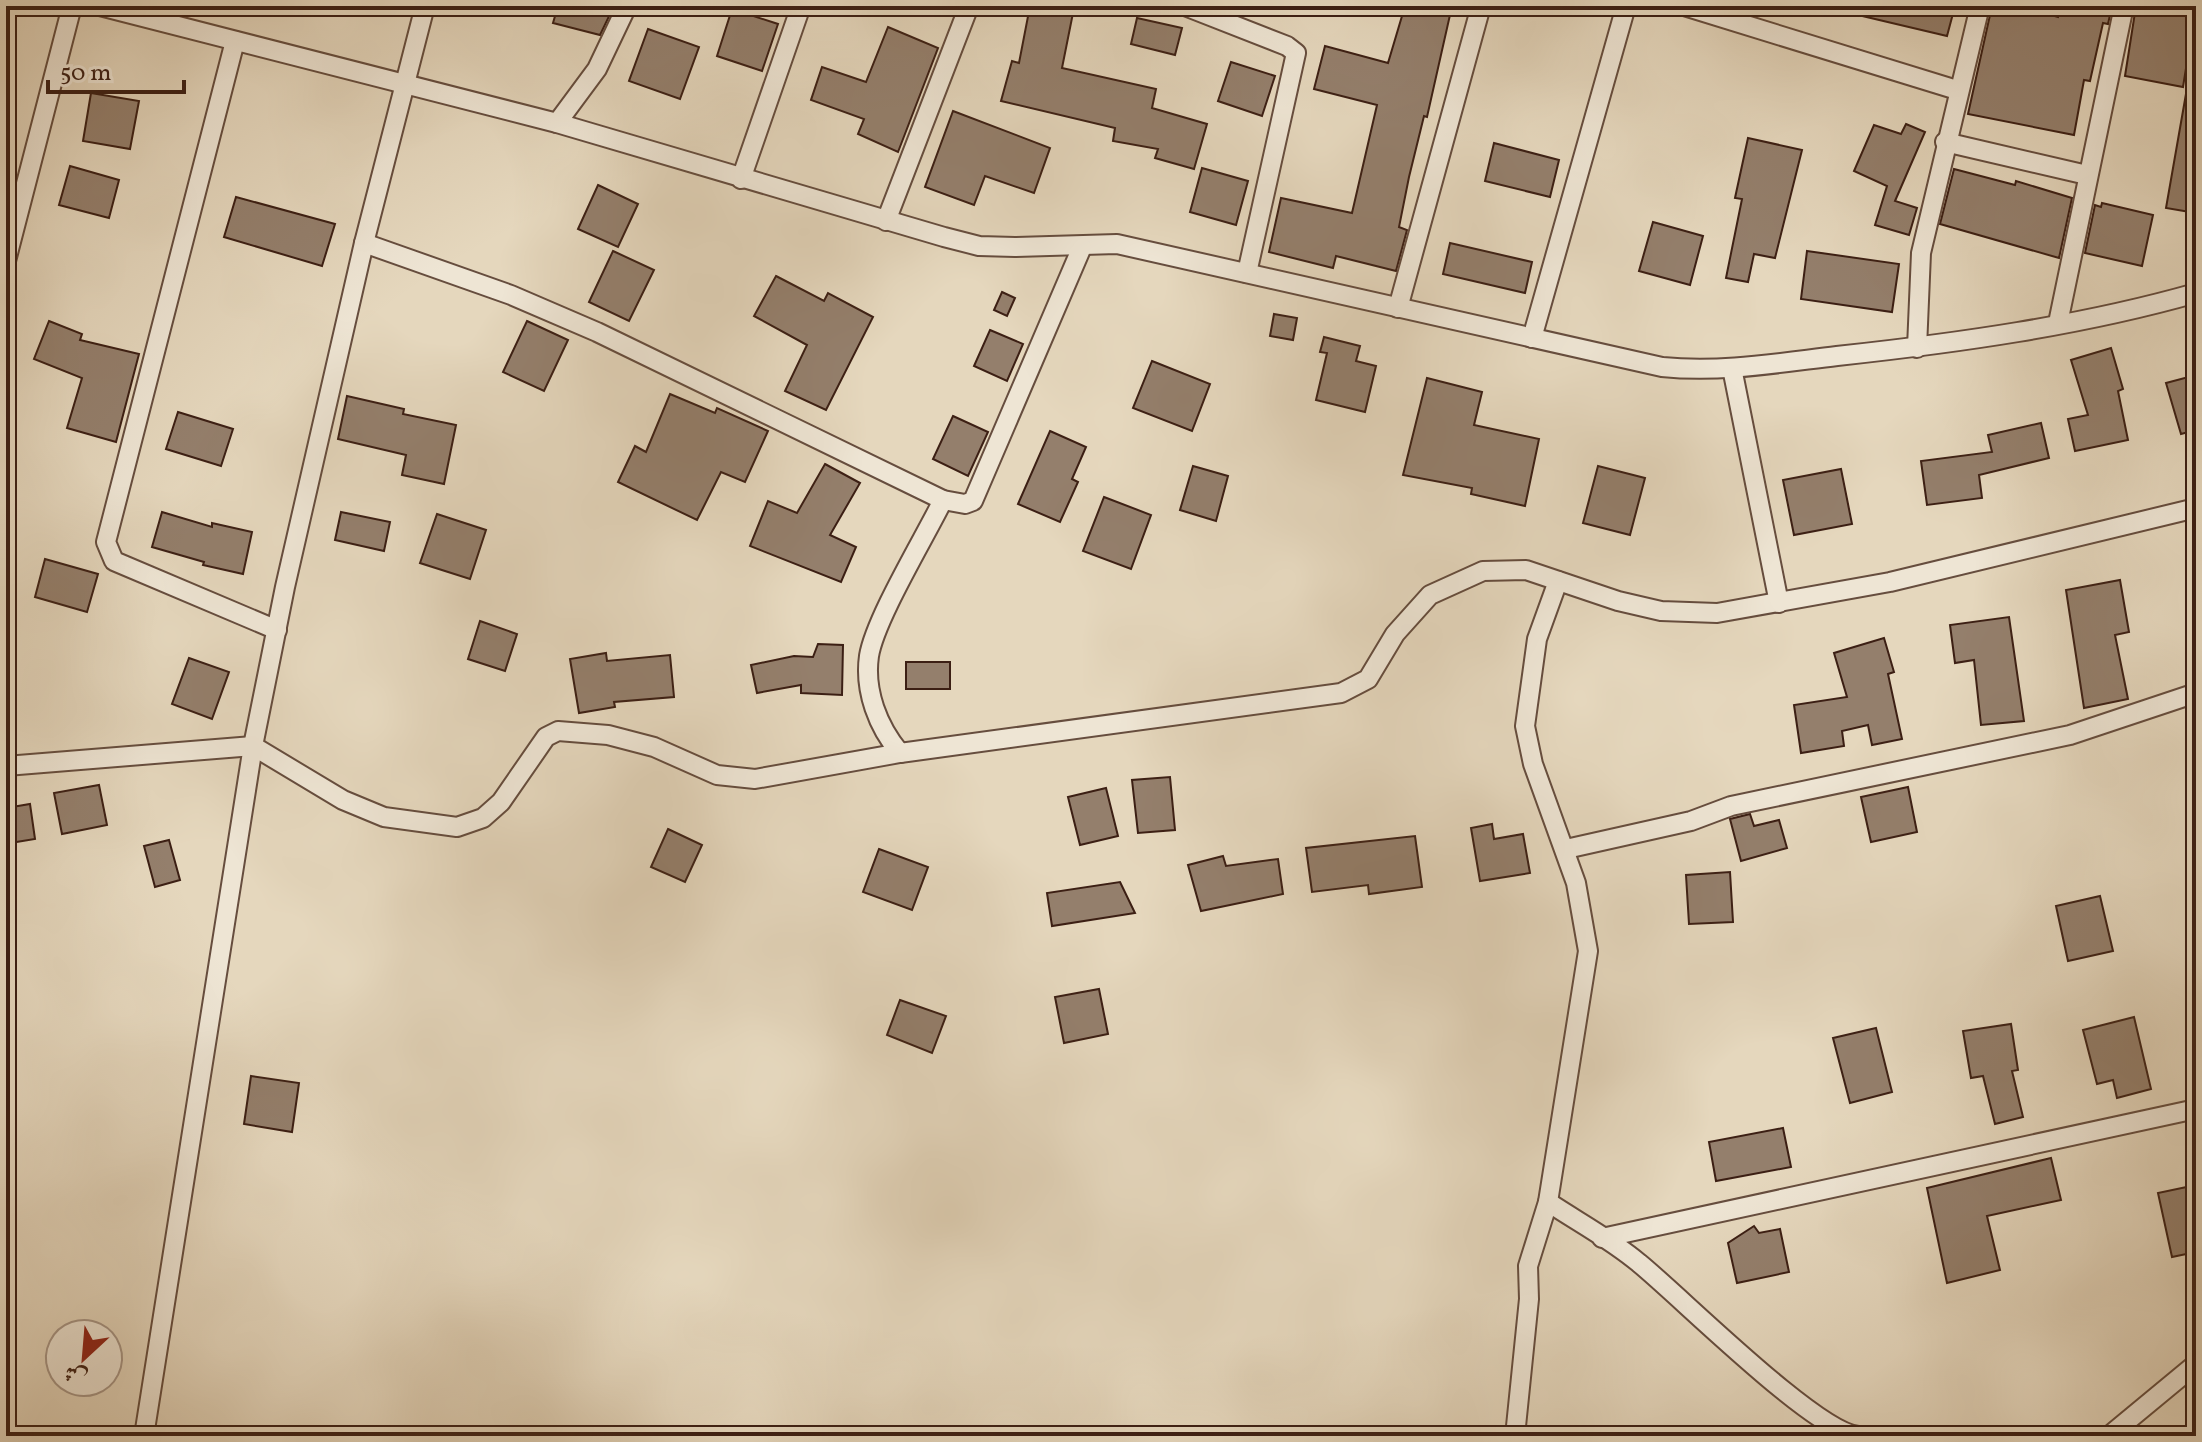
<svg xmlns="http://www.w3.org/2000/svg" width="2202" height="1442" viewBox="0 0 2202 1442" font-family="Vollkorn,Amiri,serif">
<rect width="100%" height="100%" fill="#e5d7bd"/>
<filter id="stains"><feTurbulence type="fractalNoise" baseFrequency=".0025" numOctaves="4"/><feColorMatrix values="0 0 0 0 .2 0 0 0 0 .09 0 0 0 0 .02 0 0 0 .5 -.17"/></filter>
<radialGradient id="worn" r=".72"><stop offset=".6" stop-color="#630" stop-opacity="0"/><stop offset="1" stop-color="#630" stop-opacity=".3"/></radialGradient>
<g fill="#947f6c" stroke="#3c1f14" stroke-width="2">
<polygon points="558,6 614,6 600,35 553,23"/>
<polygon points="1030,6 1074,8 1062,68 1156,89 1152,108 1207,124 1194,169 1155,158 1158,149 1113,141 1115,128 1001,101 1012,61 1019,63"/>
<polygon points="1405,6 1452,6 1427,117 1424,116 1409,177 1399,227 1407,230 1396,271 1336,256 1333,268 1269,252 1281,198 1352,213 1377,105 1314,89 1325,46 1388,63"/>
<polygon points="1842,6 1955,6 1947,36 1841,11"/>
<polygon points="1992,6 2019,6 2058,17 2060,6 2112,6 2108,24 2103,23 2090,81 2084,80 2074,135 1968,114"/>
<polygon points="2136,6 2196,6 2183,87 2125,76"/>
<polygon points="732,9 778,24 762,71 717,56"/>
<polygon points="1137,18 1182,28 1175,55 1131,44"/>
<polygon points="888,27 938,48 898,152 858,134 864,119 811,100 822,67 866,82"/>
<polygon points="648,29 699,47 680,99 629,81"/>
<polygon points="1231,62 1275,76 1262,116 1218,101"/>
<polygon points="2190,71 2196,72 2196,213 2166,208"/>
<polygon points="91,93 139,101 130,149 83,141"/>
<polygon points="953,111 1050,148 1034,193 985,176 974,205 925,187"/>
<polygon points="1906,124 1925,132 1895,201 1917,208 1909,235 1875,225 1887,186 1854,171 1874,125 1901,134"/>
<polygon points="1748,138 1802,150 1775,258 1754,254 1748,282 1726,278 1742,199 1735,198"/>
<polygon points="1494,143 1559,160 1550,197 1485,181"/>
<polygon points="70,166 119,180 109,218 59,205"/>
<polygon points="1202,168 1248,181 1236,225 1190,212"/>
<polygon points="1954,169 2015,185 2016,181 2072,198 2059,258 1940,224"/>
<polygon points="598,185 638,204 618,247 578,229"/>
<polygon points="236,197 335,224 322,266 224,237"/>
<polygon points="2102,203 2153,215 2142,266 2085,253 2095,205 2101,207"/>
<polygon points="1653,222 1703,236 1690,285 1639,271"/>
<polygon points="1450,243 1532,262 1525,293 1443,274"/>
<polygon points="613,251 654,270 629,321 589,302"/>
<polygon points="1807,251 1899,264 1892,312 1801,299"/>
<polygon points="776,276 824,301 828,293 873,317 826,410 785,391 807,345 754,316"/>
<polygon points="1002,292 1015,298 1007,316 994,310"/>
<polygon points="1274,314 1297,318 1293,340 1270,336"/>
<polygon points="49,321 82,334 80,340 139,354 116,442 67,428 82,378 34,359"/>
<polygon points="527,321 568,340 544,391 503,372"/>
<polygon points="990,330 1023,344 1007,381 974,366"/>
<polygon points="1324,337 1360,346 1356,361 1376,366 1365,412 1316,400 1327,353 1320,352"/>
<polygon points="2111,348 2123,389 2118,391 2128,440 2075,451 2068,419 2088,415 2071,360"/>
<polygon points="1152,361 1210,384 1192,431 1133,408"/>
<polygon points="2196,375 2196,430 2181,434 2166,383"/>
<polygon points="1427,378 1482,392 1474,425 1539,439 1525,506 1471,494 1472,488 1403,475"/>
<polygon points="670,394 715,413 717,408 768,431 745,482 721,472 697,520 618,482 635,446 646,452"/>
<polygon points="347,396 404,409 403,414 456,425 444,484 402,475 406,455 338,439"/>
<polygon points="178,412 233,429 221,466 166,449"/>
<polygon points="953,416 988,432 968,476 933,459"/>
<polygon points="2041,423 2049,458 1979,475 1982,498 1927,505 1921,461 1992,452 1988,435"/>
<polygon points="1050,431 1086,447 1072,479 1078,482 1060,522 1018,504"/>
<polygon points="825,464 860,483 830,535 856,547 841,582 750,546 768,501 797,513"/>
<polygon points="1193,466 1228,476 1216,521 1180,510"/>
<polygon points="1598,466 1645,478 1630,535 1583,523"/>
<polygon points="1841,469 1852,524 1794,535 1783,480"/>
<polygon points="1104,497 1151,515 1131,569 1083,551"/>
<polygon points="162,512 212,527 212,523 252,532 243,574 203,565 204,562 152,547"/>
<polygon points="341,512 390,522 384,551 335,540"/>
<polygon points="437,514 486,530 470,579 420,563"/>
<polygon points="45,559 98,574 87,612 35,597"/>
<polygon points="2120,580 2129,632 2115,635 2128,699 2084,708 2066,590"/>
<polygon points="2009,617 2024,721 1981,725 1974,660 1955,663 1950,625"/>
<polygon points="480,621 517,634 505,671 468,659"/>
<polygon points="1884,638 1894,672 1888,674 1902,739 1872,745 1868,725 1842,731 1844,746 1801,753 1794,705 1847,697 1834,653"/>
<polygon points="818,644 843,645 842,695 801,693 801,685 757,693 751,665 794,656 813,657"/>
<polygon points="606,653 607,661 670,655 674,697 614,702 615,707 579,713 570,659"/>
<polygon points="189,658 229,672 212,719 172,704"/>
<rect x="906" y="662" width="44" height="27"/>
<polygon points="1170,777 1175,830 1138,833 1132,780"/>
<polygon points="99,785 107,825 62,834 54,793"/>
<polygon points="1908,787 1917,832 1871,842 1861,797"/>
<polygon points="1106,788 1118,836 1080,845 1068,797"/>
<polygon points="30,804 35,839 10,843 6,808"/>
<polygon points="1750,814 1754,826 1779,820 1787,848 1741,861 1730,819"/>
<polygon points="1492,824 1494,839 1523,834 1530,873 1480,881 1471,828"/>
<polygon points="668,829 702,845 685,882 651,867"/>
<polygon points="1415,836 1422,887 1369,894 1368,885 1312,892 1306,848"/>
<polygon points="169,840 180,880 155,887 144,846"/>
<polygon points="879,849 928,867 912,910 863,892"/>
<polygon points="1223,856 1226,866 1278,859 1283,894 1201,911 1188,865"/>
<polygon points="1730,872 1733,922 1689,924 1686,875"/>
<polygon points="1120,882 1135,913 1052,926 1047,893"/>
<polygon points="2100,896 2113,951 2068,961 2056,906"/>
<polygon points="1099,989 1108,1034 1064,1043 1055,997"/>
<polygon points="900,1000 946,1016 932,1053 887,1035"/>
<polygon points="2134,1017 2151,1089 2117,1098 2113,1080 2097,1084 2083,1030"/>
<polygon points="2011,1024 2018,1070 2012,1071 2023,1117 1995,1124 1983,1076 1971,1078 1963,1031"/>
<polygon points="1876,1028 1892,1092 1850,1103 1833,1038"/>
<polygon points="251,1076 299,1083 292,1132 244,1124"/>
<polygon points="1783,1128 1791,1167 1716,1181 1709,1142"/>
<polygon points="2051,1158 2061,1200 1987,1216 2000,1270 1947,1283 1927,1188"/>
<polygon points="2196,1185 2196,1252 2172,1257 2158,1193"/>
<polygon points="1754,1226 1759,1233 1780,1229 1789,1272 1737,1283 1728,1243"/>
</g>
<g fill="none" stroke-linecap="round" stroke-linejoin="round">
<defs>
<g id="minor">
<path d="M100,6L557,123L944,237L979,246L1015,247L1117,244L1662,367C1721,373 1778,363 1837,356C1957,343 2080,326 2196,293"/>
<polyline points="1185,6 1287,46 1296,53 1247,273"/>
<polyline points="1684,6 1957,90"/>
<polyline points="235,41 106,542 114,561 277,630"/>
<polyline points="557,123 597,69 627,6"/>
<polyline points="1945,142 2087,175"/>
<polyline points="741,179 801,6"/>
<polyline points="886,221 969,6"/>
<polyline points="364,243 511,295 597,332 943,500 965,504 973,501 1082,247"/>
<polyline points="6,261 72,6"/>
<polyline points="1398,308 1481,6"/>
<polyline points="2058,323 2124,6"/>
<polyline points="1532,338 1626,6"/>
<polyline points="1917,348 1921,253 1980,6"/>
<polyline points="1732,368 1779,603"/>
<path d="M943,500C925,537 875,619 869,656C864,691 878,727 900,753L1341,693L1368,679L1395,634L1430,595L1483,571L1526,570L1618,601L1661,611L1717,613L1890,582L2196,508"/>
<polyline points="6,766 253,746 343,800 384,817 457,827 483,818 501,802 546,737 558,731 608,735 654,747 717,775 755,779 900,753"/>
<polyline points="1566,849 1691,821 1731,806 2070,735 2196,693"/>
<path d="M1548,1202C1578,1222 1612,1240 1639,1263C1682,1298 1814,1431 1858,1436"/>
<polyline points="1602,1238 2196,1109"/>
<polyline points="144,1436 253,746 285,587 364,243 425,6"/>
<polyline points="1515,1436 1529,1299 1528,1266 1548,1202 1588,951 1576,883 1533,764 1525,726 1537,639 1558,581"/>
<polyline points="2109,1436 2196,1364"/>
</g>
</defs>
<use href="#minor" stroke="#664d3e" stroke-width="22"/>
<use href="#minor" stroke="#eee5d4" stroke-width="18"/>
</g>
<rect width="2202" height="1442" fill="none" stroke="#e5d7bd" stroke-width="32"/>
<rect x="8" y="8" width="2186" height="1426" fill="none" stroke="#3c1f14" stroke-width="4"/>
<rect x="16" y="16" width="2170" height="1410" fill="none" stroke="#3c1f14" stroke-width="2"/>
<g transform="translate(84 1358) rotate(206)"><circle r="38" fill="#eee5d4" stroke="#a79687" stroke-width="2"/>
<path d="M0-6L14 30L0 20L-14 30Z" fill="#8f2418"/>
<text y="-12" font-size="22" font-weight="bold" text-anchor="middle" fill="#3c1f14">ش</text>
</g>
<path d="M48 80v12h136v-12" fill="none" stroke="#3c1f14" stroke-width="4"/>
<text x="60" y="80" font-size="24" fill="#3c1f14" stroke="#eee5d4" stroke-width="6" paint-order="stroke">50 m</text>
<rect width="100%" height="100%" filter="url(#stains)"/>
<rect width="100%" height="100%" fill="url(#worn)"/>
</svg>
